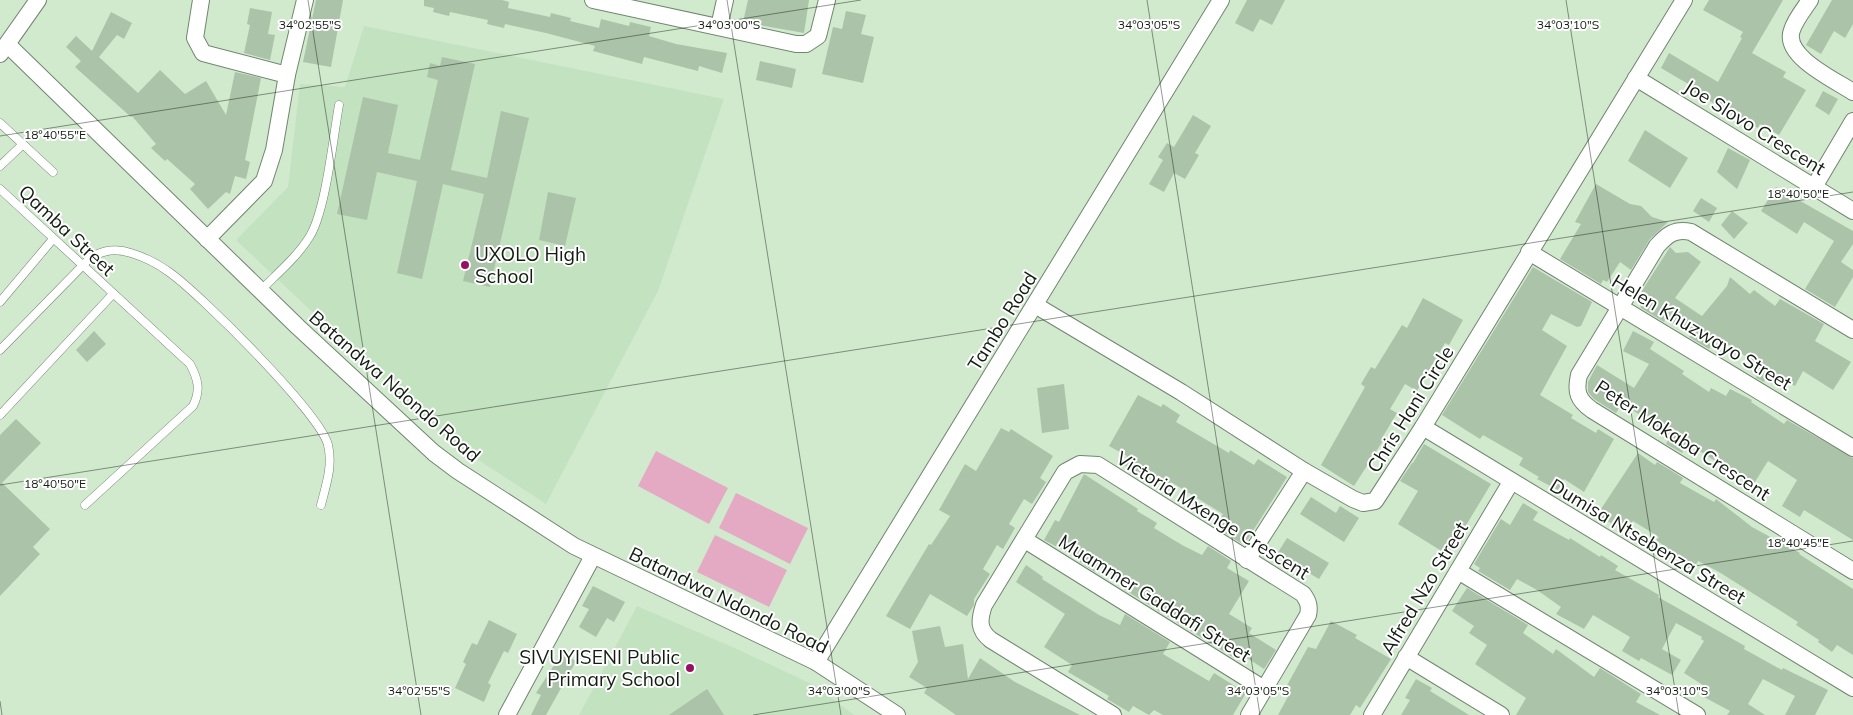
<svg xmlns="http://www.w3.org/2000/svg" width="1853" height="715" viewBox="0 0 1853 715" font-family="Mulish,sans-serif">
<rect width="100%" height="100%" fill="#d1eace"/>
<g fill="#c3e2c0">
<polygon points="364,26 724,99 658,291 546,504 449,441 236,240 288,187 300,84 345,87"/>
<polygon points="637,606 737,649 816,686 854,715 579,715"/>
</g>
<g fill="#e4aac3">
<polygon points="656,451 728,488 709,524 638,486"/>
<polygon points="736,493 808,528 790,564 719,528"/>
<polygon points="715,535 787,570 769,607 697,572"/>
</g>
<g fill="#abc3a8">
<polygon points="316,0 343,0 331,67 303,62"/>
<polygon points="424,0 502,0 509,2 508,8 550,17 551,13 571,18 570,21 599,28 601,19 629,26 630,22 651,27 649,36 676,44 727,53 722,73 699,66 698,71 644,57 642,64 593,51 595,46 546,33 505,24 504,28 487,24 488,20 450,12 449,16 433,12 434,8 424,6"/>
<polygon points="748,0 809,0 804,33 743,22"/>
<polygon points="1247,0 1285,0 1272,25 1260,19 1253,32 1235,23"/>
<polygon points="1709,0 1783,0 1752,53 1786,72 1783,77 1806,90 1779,135 1760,124 1758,128 1723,109 1693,91 1695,88 1661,68 1669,53 1718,82 1742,38 1740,37 1743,32 1703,10"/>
<polygon points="1832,0 1853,0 1853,24 1845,38 1834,31 1821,54 1806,45"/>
<polygon points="250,8 272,12 268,34 275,35 270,60 244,53 250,25 247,24"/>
<polygon points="846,11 866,15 861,34 874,37 863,83 822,74 833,27 842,29"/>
<polygon points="111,12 132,23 124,39 117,35 99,57 138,93 160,70 185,94 206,81 226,115 235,72 261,78 245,160 250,162 246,179 235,176 230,194 226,192 208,209 190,189 195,184 167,159 165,161 151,148 156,144 132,116 131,117 75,67 81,61 66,47 76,36 92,51"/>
<polygon points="442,57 475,64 451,170 487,178 501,111 529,118 490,287 463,281 484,194 443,184 422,279 397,273 417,181 377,172 367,220 337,214 363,97 398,105 388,153 420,160 438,80 427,77 430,63 440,66"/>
<polygon points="760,61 796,69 792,88 756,80"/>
<polygon points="1823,91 1838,99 1829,115 1815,106"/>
<polygon points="1193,115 1211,126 1195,153 1199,155 1185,179 1174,173 1164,192 1149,184 1163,160 1158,157 1167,143 1174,147"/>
<polygon points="1645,130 1688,158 1670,188 1628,161"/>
<polygon points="1728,148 1750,160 1737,189 1717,172"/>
<polygon points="1596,184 1630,204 1641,206 1652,217 1668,222 1650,239 1631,270 1620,262 1607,282 1603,280 1601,284 1560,259 1581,224 1575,222"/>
<polygon points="1776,187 1853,231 1853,244 1841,262 1853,270 1853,277 1835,307 1805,289 1834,241 1804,222 1797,234 1761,211"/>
<polygon points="548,192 576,198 565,246 539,240"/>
<polygon points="1701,198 1717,208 1709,222 1693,211"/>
<polygon points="1732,211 1748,223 1734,239 1721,225"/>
<polygon points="1670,247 1676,253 1688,252 1701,262 1675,298 1702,316 1727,286 1730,277 1750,294 1754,290 1775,306 1780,299 1824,324 1815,341 1851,362 1833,390 1803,371 1795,386 1770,372 1764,382 1756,378 1759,368 1747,360 1748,358 1716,336 1709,349 1689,337 1691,335 1666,318 1664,322 1641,308 1638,297"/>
<polygon points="1533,267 1592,302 1581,326 1577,327 1551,314 1542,330 1567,346 1540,395 1573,415 1571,418 1596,433 1598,429 1614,439 1584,492 1564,479 1558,490 1537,479 1539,477 1519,465 1523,458 1483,435 1480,439 1442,415"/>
<polygon points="1423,298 1463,320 1449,345 1445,343 1417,391 1405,384 1390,409 1397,413 1382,438 1384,439 1354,486 1321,465 1365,387 1361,384 1371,367 1375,369 1402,325 1407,328"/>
<polygon points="94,331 106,344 87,362 76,350"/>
<polygon points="1633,331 1654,342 1650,349 1684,371 1682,374 1709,392 1711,388 1726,396 1730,389 1752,400 1751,402 1784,424 1787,420 1853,458 1853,540 1804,510 1800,517 1782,506 1797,480 1768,461 1753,485 1687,443 1682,453 1666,444 1669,438 1662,434 1664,431 1622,403 1616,413 1594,399 1588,392 1588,382 1597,365 1634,388 1649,364 1623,351"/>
<polygon points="1064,384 1069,429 1042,433 1037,388"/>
<polygon points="1138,395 1161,407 1163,404 1180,415 1176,422 1229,453 1230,450 1254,465 1258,459 1287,477 1244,545 1215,527 1223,514 1171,482 1169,486 1149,474 1146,479 1122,464 1127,456 1109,446"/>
<polygon points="16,419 41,443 2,483 50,529 33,547 40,554 0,596 0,435"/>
<polygon points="1001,428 1009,432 1011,429 1053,456 1040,478 1046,482 1032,504 1024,499 1009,524 1015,528 1003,549 997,545 983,569 990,574 974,599 974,605 967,616 930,594 910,629 886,616 929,544 931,545 950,516 939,510 965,464 976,471"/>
<polygon points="1424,444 1491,484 1448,555 1398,524 1418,491 1400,481 1412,463 1413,463"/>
<polygon points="1638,453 1655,465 1657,462 1672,471 1683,478 1680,483 1714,502 1716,499 1752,527 1800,553 1799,554 1853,589 1853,655 1837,645 1832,652 1818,642 1819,640 1796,625 1798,622 1719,572 1698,561 1694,569 1678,559 1680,557 1656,540 1659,537 1633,521 1626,532 1597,515"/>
<polygon points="1084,474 1138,509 1137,511 1157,523 1154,528 1182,545 1202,555 1208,546 1231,561 1227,568 1249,581 1229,614 1252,628 1249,633 1276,650 1264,669 1238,652 1234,658 1122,588 1125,583 1099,567 1095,572 1080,562 1081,560 1044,540 1055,520 1059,522"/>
<polygon points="1311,497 1336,513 1340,506 1359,518 1344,542 1300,514"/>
<polygon points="1523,503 1538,512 1533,520 1569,540 1570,538 1600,557 1601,555 1618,566 1615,570 1659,595 1658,597 1745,646 1744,649 1782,670 1783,668 1828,690 1815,715 1785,715 1795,696 1763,679 1748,704 1765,715 1727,715 1730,711 1704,697 1709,689 1684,673 1704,641 1701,639 1702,637 1676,623 1662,649 1681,660 1672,675 1641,658 1639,661 1622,651 1630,637 1593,615 1584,629 1556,614 1561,607 1537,590 1517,579 1510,590 1478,571 1480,568 1474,564 1501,519 1510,525"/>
<polygon points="1287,538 1329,563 1319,579 1277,554"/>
<polygon points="1026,565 1043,577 1042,579 1099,615 1120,625 1125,614 1170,642 1163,654 1209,681 1214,673 1246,693 1233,715 1163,715 1154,710 1149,715 1133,706 1129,712 1107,699 1109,696 1068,672 1072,665 1044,647 1065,614 1016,582"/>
<polygon points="593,586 625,602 614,622 607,618 596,637 579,627 589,609 582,606"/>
<polygon points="1467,588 1528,625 1523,633 1553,654 1556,649 1594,677 1600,668 1641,694 1636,702 1660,715 1516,715 1526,698 1475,664 1487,645 1469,633 1474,626 1452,611"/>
<polygon points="489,620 517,634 508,653 504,651 488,683 491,685 484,702 455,688 466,664 463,662 472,643 477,645"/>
<polygon points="1331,621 1357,635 1355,638 1391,659 1360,708 1356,705 1350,715 1278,715 1290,693 1285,689 1308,647 1316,649"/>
<polygon points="940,626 945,647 963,644 968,679 980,658 1015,682 1080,715 956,715 924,693 927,688 909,677 918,662 912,631"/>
<polygon points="562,653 576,661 546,715 531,715 541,695 536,693"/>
<polygon points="1416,679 1432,688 1430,691 1469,715 1401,715 1410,700 1405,698"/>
<polygon points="707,689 724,715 669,715"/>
</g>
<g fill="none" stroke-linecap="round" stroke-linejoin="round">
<defs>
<g id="lane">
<polyline points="0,123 53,172"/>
<polyline points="0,166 22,145"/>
<path d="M0,189L190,364C198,379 201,390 193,406L85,505"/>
<path d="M261,290C278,273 298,256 310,236C326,209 333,138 339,105"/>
<polyline points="0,302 53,239"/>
<path d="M0,350L91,257C105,250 116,248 131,253C144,257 158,264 169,272C199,293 321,414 328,445C333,466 326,485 321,505"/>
<polyline points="0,415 112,295"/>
</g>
<g id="street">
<polyline points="201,0 195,38 203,53 287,75"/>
<polyline points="593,0 796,44 806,44 818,36 827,0"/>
<path d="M1810,0C1804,9 1795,20 1792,30C1782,56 1835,80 1853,92"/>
<polyline points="719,27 725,0"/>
<polyline points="8,45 298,327 434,453 458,471 574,546 816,662 897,715"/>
<polyline points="0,54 38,0"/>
<polyline points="1636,78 1853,211"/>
<polyline points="1814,187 1853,121"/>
<polyline points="207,239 264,181 274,150 287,75 305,0"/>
<polyline points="1529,252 1853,448"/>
<polyline points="1035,305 1181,392 1304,471 1353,499 1363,503 1375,501 1423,427 1684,0"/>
<path d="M1853,330L1691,232C1675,228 1667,235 1657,246L1579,375C1575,392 1578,400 1592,410L1853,571"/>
<polyline points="1423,427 1853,688"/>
<polyline points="1025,540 1264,689"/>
<polyline points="1247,560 1304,471"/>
<polyline points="1458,571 1697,715"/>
<polyline points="1406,657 1501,715"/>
<polyline points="816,662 1221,0"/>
<polyline points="507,715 593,556"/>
<path d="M1113,715L991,640C978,630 979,620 984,605L1065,472L1080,464L1098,465L1303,594C1308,601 1310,606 1308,615L1249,715"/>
<polyline points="1372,715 1511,482"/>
</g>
</defs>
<use href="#lane" stroke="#70876e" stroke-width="9"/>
<use href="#street" stroke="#70876e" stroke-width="18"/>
<use href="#lane" stroke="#fff" stroke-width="8"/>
<use href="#street" stroke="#fff" stroke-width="16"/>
</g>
<path fill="none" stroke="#131c12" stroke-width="1" stroke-opacity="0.45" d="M308,0L421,715M727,0L841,715M1147,0L1260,715M1566,0L1679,715M0,136L861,0M0,485L1853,192M0,701L2,715M753,715L1853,541"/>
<g fill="#980f62" stroke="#fff" stroke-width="2">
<circle cx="465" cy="265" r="5"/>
<circle cx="690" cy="668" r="5"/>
</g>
<g text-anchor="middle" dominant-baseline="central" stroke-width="4" stroke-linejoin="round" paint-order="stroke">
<g font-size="19" fill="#131c12" stroke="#fff">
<text transform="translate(1755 127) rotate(32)">Joe Slovo Crescent</text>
<text transform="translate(67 230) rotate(43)">Qamba Street</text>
<text transform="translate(1002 321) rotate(-58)">Tambo Road</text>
<text transform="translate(1702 332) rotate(31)">Helen Khuzwayo Street</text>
<text transform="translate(395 386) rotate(41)">Batandwa Ndondo Road</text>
<text transform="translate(1410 409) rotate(-58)">Chris Hani Circle</text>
<text transform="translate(1683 440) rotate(33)">Peter Mokaba Crescent</text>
<text transform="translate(1213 515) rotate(32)">Victoria Mxenge Crescent</text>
<text transform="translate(1648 541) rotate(31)">Dumisa Ntsebenza Street</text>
<text transform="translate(1424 588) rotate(-59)">Alfred Nzo Street</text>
<text transform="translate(1155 598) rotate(32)">Muammer Gaddafi Street</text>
<text transform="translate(729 600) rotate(26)">Batandwa Ndondo Road</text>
</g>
<g font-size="19" fill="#131c12" stroke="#fff" text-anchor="start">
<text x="475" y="254">UXOLO High<tspan x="475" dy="22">School</tspan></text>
<text x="680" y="657" text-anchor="end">SIVUYISENI Public<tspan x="680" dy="22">Primary School</tspan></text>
</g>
</g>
<g font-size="12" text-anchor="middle" fill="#131c12" stroke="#fff" stroke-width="4" stroke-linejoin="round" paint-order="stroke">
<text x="310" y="29">34°02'55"S</text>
<text x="729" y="29">34°03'00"S</text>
<text x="1149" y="29">34°03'05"S</text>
<text x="1568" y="29">34°03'10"S</text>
<text x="55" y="139">18°40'55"E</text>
<text x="1798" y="198">18°40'50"E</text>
<text x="55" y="488">18°40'50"E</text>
<text x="1798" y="547">18°40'45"E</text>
<text x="419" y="695">34°02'55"S</text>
<text x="839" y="695">34°03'00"S</text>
<text x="1258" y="695">34°03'05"S</text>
<text x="1677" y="695">34°03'10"S</text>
</g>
</svg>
